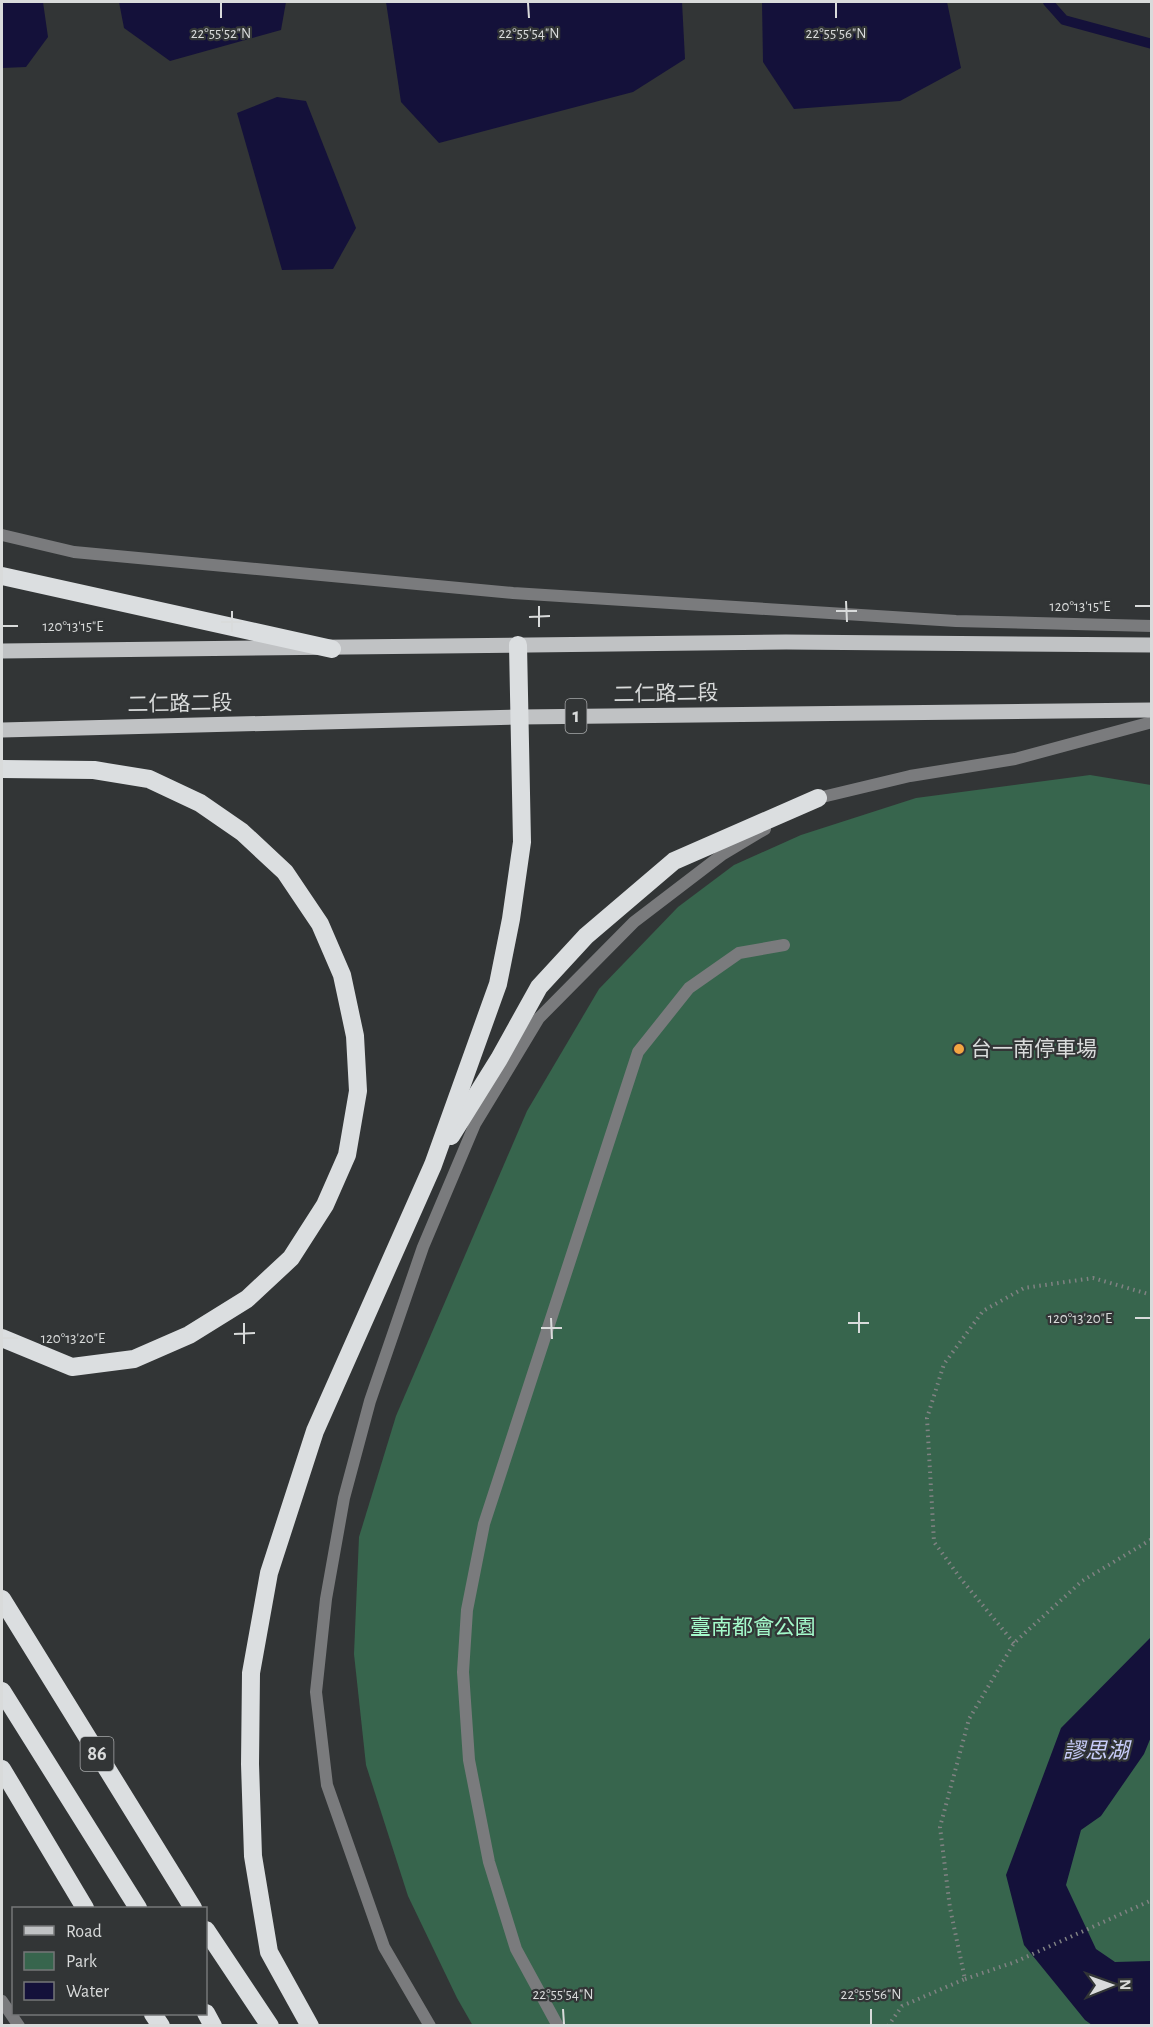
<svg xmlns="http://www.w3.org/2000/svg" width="1153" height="2027" viewBox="0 0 1153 2027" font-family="'Alegreya Sans','Noto Sans TC',sans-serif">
<rect width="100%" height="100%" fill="#323536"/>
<polygon fill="#37654d" points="1090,775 1151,785 1151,2025 473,2026 457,1998 408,1896 366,1765 354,1654 359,1537 396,1416 527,1111 599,989 678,907 734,865 801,835 916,798"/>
<g fill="#14113a">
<polygon points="2,2 43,2 48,37 26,67 2,68"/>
<polygon points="119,2 286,2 281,30 170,61 124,28"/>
<polygon points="386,2 682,2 685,59 633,92 439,143 401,102"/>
<polygon points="762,2 947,2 961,68 900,101 794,109 763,62"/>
<polygon points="277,97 306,101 356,228 333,269 282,270 237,113"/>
<polygon points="1151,1637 1151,1737 1144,1754 1101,1816 1081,1830 1066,1885 1096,1949 1115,1962 1151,1961 1151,2025 1092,2025 1085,2020 1024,1945 1006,1875 1061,1728"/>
</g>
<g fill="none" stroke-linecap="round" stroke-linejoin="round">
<polyline stroke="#14113a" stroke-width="10" points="1048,2 1064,20 1152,44"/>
<g stroke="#808283" stroke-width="4" stroke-dasharray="1.5 4.5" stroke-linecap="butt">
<polyline points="1014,1643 961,1579 934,1542 927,1418 944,1364 983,1311 1024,1288 1093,1278 1152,1295"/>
<polyline points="965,1979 1015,1962 1152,1900"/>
<polyline points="888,2026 902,2006 965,1979 950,1908 940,1827 969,1719 1014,1643 1082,1581 1152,1539"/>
</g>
<polyline stroke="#7a7b7d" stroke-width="12" points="558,2026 516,1949 489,1862 469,1760 463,1672 467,1610 484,1524 638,1052 689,988 739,953 784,945"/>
<g stroke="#7a7b7d" stroke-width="12">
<polyline points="2,535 74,552 513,593 956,621 1152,626"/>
<polyline points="811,801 818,798 910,776 1015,759 1152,722"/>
<polyline points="2,2001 19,2026"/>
<polyline points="430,2026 384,1947 327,1785 316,1692 326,1599 344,1498 370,1401 423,1247 475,1124 539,1018 634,922 723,854 765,829"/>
</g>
<g stroke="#c0c2c4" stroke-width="15">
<polyline points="2,651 786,642 1152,645"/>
<polyline points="2,730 519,717 1152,710"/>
</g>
<g stroke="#dbdee0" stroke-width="18">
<polyline points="2,576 332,649"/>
<polyline points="2,769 94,770 149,779 200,803 242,832 285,872 320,924 342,975 355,1036 358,1091 347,1155 325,1205 291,1258 247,1299 189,1335 134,1359 72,1367 2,1338"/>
<polyline points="451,1136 499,1059 539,987 586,936 674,861 818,798"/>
<polyline points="2,1599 193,1908"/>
<polyline points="2,1691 138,1908"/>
<polyline points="2,1769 85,1908"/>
<polyline points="206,1930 270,2026"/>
<polyline points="206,2013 213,2026"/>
<polyline points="153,2014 161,2026"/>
<polyline points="310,2026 269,1952 253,1856 250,1764 251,1673 269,1573 315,1431 433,1165 498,984 511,919 522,842 518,645"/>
</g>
</g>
<path fill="none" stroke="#d9dbdb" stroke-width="2" d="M221,3V18M528,3L529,18M836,3V18M846,601L847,622M539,606V627M1135,606H1150M232,611V632M836,611H857M529,617L550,616M221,622H242M3,626H18M859,1312V1333M551,1318L552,1339M1135,1318H1150M244,1323V1344M848,1323H869M541,1328H562M234,1334L255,1333M3,1338H18M563,2009L564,2024M871,2009V2024"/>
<circle fill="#f3a542" stroke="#323536" stroke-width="2" cx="959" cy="1049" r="6"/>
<g text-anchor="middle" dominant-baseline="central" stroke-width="4.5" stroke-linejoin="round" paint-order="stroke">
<g fill="#323536" stroke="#a7a9aa" stroke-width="1.5">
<rect x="565.5" y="699" width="21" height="34" rx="4.5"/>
<rect x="80.5" y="1737" width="33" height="34" rx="4.5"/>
</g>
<g font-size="20" font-weight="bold" fill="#d9dbdb">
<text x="576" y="716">1</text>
<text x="97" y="1754">86</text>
</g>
<g font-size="21" fill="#d9dbdb" stroke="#323536">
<text transform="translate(666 694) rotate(-1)">二仁路二段</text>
<text transform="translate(180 704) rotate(-1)">二仁路二段</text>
</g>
<g font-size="21" fill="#d9dbdb" stroke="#323536" text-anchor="start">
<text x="971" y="1049">台一南停車場</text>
</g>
<g font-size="21" fill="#a4facb" stroke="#323536">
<text x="753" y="1627">臺南都會公園</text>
</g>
<g font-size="22" font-style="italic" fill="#c7ccf9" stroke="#323536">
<text x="1096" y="1751">謬思湖</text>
</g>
</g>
<g font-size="15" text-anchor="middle" fill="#d9dbdb" stroke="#323536" stroke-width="4.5" stroke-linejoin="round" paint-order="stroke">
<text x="221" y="38">22°55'52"N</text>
<text x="529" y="38">22°55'54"N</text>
<text x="836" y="38">22°55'56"N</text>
<text x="1080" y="611">120°13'15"E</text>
<text x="73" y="631">120°13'15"E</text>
<text x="1080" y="1323">120°13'20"E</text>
<text x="73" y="1343">120°13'20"E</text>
<text x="563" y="1999">22°55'54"N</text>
<text x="871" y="1999">22°55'56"N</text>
</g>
<rect width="1153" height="2027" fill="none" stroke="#d9dbdb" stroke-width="6"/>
<rect x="12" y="1907" width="195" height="108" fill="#323536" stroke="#757778" stroke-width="1.5"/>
<rect x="24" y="1926" width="30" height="9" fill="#c0c2c4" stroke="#757778" stroke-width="1.5"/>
<text x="66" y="1937" font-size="18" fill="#d9dbdb">Road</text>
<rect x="24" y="1952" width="30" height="18" fill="#37654d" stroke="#757778" stroke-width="1.5"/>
<text x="66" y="1967" font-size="18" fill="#d9dbdb">Park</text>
<rect x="24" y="1982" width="30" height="18" fill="#14113a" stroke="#757778" stroke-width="1.5"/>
<text x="66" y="1997" font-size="18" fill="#d9dbdb">Water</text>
<g transform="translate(1111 1985) rotate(89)" stroke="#323536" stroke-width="4.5" paint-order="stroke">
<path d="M0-4.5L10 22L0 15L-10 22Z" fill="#d9dbdb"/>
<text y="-9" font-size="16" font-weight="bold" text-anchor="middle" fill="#d9dbdb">N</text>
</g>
</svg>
